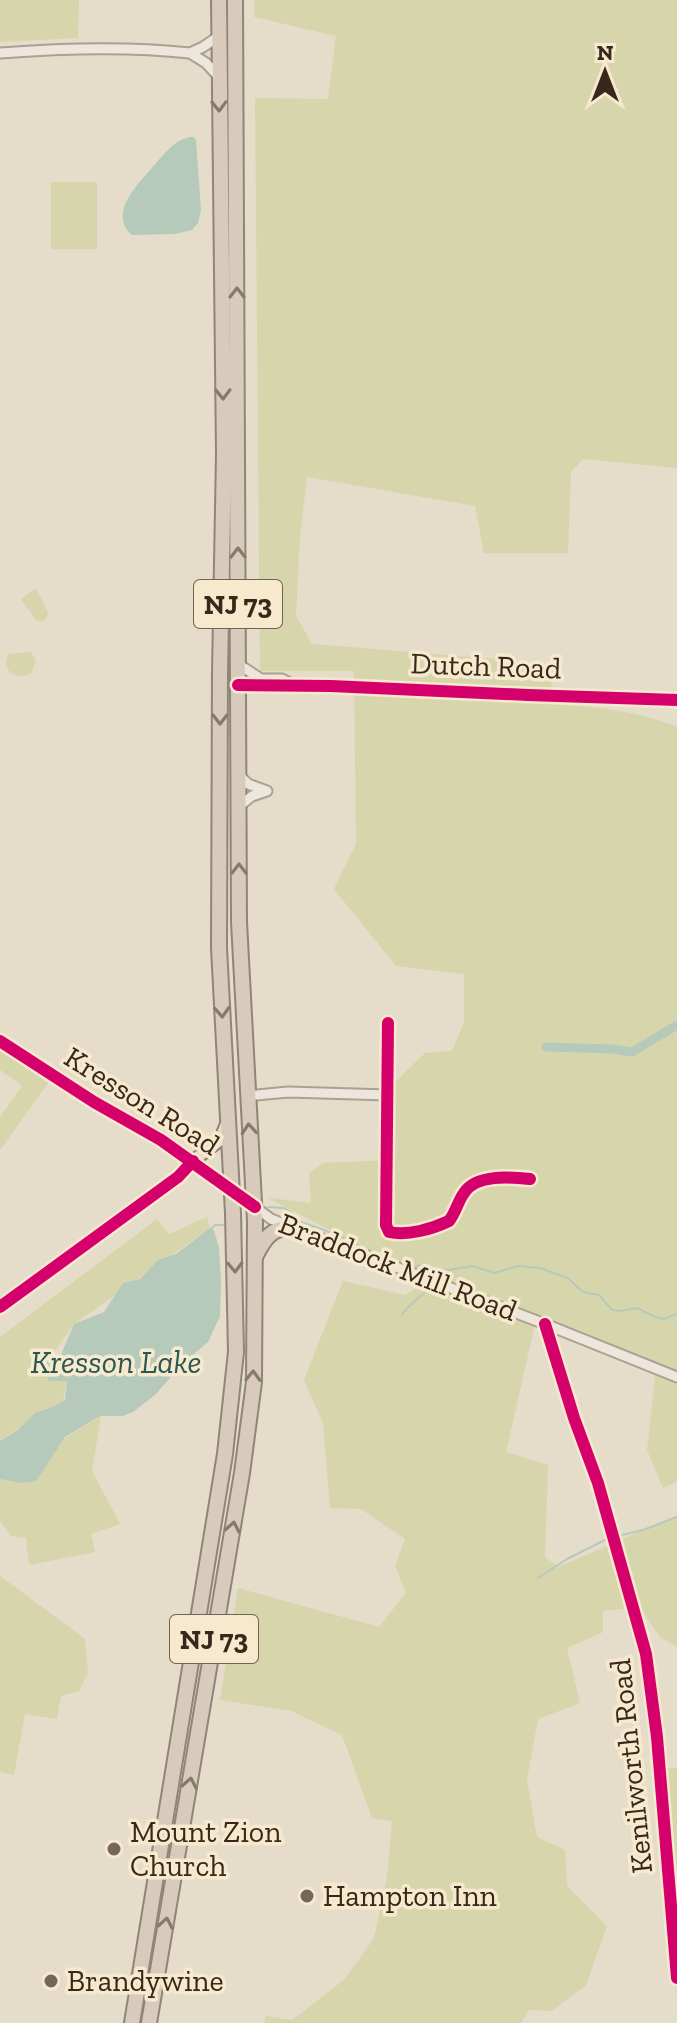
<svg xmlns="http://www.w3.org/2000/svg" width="677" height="2023" viewBox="0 0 677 2023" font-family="'Zilla Slab',serif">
<rect width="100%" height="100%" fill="#e5dcc9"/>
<g fill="#d7d5ab">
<polygon points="0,0 79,0 78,38 0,42"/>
<path d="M254,0H677V468L583,459L571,472L568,553H484L475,506L307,477L300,538L296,616L312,644L554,664L550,704C593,707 637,710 677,727V1482L663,1488L647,1450L656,1368L536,1320L506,1452L548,1465L545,1557L559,1567L677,1515V1647L660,1637L639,1607L603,1611V1632L567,1648L580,1703L538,1719L527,1780L537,1837L565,1850L567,1886L607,1926L586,1985L552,2011L529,2010L521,2023H264L266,2016L292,2020L345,1979L374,1938L387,1877L392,1821L372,1818L342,1735L291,1711L220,1700L238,1588L379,1627L406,1593L395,1566L405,1539L361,1509L330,1508L323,1423L304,1380L343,1281L405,1295L428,1281L270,1199V1198L311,1203L309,1173L323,1163L390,1160L394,1083L425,1053L452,1051L464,1022V974L396,966L334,889L356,844L354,671H260L255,98L328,99L336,36L254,17Z"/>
<rect x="51" y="182" width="46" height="67"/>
<polygon points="36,588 48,613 46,619 41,622 36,620 21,599"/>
<polygon points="31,652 36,661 31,673 21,677 10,673 6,665 8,654"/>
<polygon points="0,1046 48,1083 0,1150 0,1117 22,1086 0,1070"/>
<polygon points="207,1217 210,1228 74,1324 46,1364 50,1381 67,1380 63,1401 0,1440 0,1337 157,1219 169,1234"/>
<polygon points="101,1416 92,1471 120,1524 91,1534 95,1552 29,1565 26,1538 11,1536 0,1521 0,1479"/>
<polygon points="0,1576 85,1639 88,1673 79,1691 61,1696 57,1719 25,1714 14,1775 0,1772"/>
<polygon points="659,1768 677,1768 677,1994"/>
</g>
<g fill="#b6cabc">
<path d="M190,137H194L196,141L201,210L198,223L192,230L175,234L132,235C108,214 137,185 151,169C163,156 172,141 190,137Z"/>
<path d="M210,1228L214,1230L219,1248L221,1281L220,1316L208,1342L181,1365L156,1394L133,1412L123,1416H100L65,1437L36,1481L22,1483L0,1479V1441L18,1430L35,1413L53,1407L65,1400L67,1381H49C46,1376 44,1366 48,1361L56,1360L60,1357L74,1324L104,1312L123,1283L140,1279L158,1260L176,1254Z"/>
</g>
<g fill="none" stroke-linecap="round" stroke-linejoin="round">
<g stroke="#b6cabc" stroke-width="2">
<polyline points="268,1207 284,1208 291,1212 301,1222 335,1234 388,1259"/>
<polyline points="210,1230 215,1225 223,1225"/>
<polyline points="409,1267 425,1265 437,1269 449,1270 473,1266 494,1273 518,1266 540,1268 568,1278 583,1292 599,1295 612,1310 620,1311 637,1308 655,1317 664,1319 677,1314"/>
<path d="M402,1315C410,1302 423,1297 431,1285"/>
<polyline points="618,1536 643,1530 677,1517"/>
<polyline points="538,1578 567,1559 607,1539"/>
</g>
<polyline stroke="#b6cabc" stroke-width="9" points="546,1047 613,1049 632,1052 677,1025"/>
<defs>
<g id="minor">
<path d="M0,53C64,48 126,46 190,53"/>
<polyline points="219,77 206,63 190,53 203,47 219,36"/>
<polyline points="238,664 261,679 282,679 290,683"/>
<polyline points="238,685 331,686 528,695 677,700"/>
<polyline points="238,774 248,784 267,791 252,796 238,807"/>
<path d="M388,1023L386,1225L389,1232C408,1236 432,1229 449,1221C456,1212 458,1201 464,1193C476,1174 510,1177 530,1179"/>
<polyline points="247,1096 288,1092 388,1095"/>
<polyline points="255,1207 271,1219 294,1228 545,1324 677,1377"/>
<polyline points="0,1307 178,1177 193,1161"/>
<polyline points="545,1324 574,1418 598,1483 646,1654 657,1737 677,1978"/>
</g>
<g id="major">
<polyline points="0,1041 94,1102 161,1140 255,1207"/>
<polyline points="193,1161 220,1140 226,1125"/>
</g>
<g id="highway">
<path d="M255,1257C264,1239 272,1226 294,1228"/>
<polyline points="132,2023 225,1454 236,1352 233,1213 219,948 220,673 224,454 219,0"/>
<polyline points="149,2023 242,1473 254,1382 255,1221 239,922 235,0"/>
</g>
</defs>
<use href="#minor" stroke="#aaa193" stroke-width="13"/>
<use href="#major" stroke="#8f867a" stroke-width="15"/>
<use href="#highway" stroke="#8f867a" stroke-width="18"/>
<use href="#minor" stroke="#ede6dc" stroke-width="9"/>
<use href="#major" stroke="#e4dccd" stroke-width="11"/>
<use href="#highway" stroke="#d8cbbb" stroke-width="14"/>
<defs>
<g id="cycleway">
<polyline points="238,685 331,686 528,695 677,700"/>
<path d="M388,1023L386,1225L389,1232C408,1236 432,1229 449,1221C456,1212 458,1201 464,1193C476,1174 510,1177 530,1179"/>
<polyline points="0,1041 94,1102 161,1140 255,1207"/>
<polyline points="0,1307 178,1177 193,1161"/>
<polyline points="545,1324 574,1418 598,1483 646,1654 657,1737 677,1978"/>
</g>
</defs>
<use href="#cycleway" stroke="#f7e9ce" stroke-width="17"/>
<use href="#cycleway" stroke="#d6006c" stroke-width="12"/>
</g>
<defs><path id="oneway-chevron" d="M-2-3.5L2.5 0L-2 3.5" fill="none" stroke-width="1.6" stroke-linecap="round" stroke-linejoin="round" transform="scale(2)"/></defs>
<g stroke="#887a6b">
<use href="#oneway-chevron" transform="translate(219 106) rotate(89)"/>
<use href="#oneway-chevron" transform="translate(237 293) rotate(-90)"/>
<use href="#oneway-chevron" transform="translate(223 394) rotate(89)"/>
<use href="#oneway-chevron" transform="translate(238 553) rotate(-90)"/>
<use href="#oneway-chevron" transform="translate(220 719) rotate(90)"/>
<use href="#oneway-chevron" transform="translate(239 869) rotate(-90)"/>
<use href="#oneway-chevron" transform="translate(222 1012) rotate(87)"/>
<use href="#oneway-chevron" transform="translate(249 1129) rotate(-94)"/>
<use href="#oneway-chevron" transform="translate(235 1267) rotate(88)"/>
<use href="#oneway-chevron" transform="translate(253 1376) rotate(-88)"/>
<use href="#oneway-chevron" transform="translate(233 1527) rotate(-80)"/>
<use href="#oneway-chevron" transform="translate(190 1783) rotate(-80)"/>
<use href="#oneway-chevron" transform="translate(166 1923) rotate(-80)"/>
</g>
<g fill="#756758" stroke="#f7e9ce" stroke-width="3">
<circle cx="114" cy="1849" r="8"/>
<circle cx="307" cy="1896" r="8"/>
<circle cx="51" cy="1981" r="8"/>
</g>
<g text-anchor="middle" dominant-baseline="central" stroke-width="7" stroke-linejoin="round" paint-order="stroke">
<g fill="#f7e9ce" stroke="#716251" stroke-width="2">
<rect x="194" y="580" width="88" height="48" rx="6"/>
<rect x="170" y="1615" width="88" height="48" rx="6"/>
</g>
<g font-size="28" font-weight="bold" fill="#38281b">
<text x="238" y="604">NJ 73</text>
<text x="214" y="1639">NJ 73</text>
</g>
<g font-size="30" fill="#38281b" stroke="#f7e9ce">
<text transform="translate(486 666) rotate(2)">Dutch Road</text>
<text transform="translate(142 1101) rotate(32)">Kresson Road</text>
<text transform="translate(398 1267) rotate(21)">Braddock Mill Road</text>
<text transform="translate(631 1766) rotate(-96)">Kenilworth Road</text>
</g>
<g font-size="30" fill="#38281b" stroke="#f7e9ce" text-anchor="start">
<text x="130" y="1832">Mount Zion<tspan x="130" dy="34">Church</tspan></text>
<text x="323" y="1896">Hampton Inn</text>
<text x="67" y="1981">Brandywine</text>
</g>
<g font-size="32" font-style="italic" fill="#2a5953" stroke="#f7e9ce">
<text x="116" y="1362">Kresson Lake</text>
</g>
</g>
<g transform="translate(605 72)" stroke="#f7e9ce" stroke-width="6" paint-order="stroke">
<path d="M0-6L14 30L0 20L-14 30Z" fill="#38281b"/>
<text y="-12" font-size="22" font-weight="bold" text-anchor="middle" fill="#38281b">N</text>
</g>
</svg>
